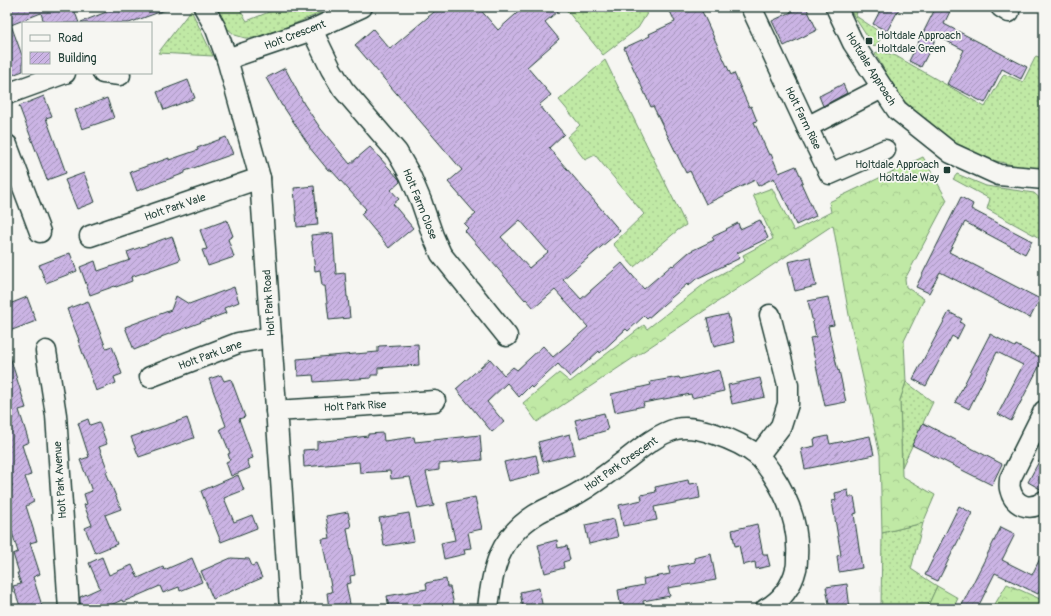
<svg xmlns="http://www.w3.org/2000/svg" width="1051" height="616" viewBox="0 0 1051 616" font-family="Pangolin,sans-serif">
<defs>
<pattern id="grass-dots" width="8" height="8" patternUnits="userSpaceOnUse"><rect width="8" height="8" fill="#c0e9a5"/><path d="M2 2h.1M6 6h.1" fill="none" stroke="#a5c98f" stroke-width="1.8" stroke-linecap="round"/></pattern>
<pattern id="forest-crowns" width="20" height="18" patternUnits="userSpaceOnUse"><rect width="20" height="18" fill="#c0e9a5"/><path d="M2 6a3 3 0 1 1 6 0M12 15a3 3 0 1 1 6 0" fill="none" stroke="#a5c98f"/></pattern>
<pattern id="building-hatch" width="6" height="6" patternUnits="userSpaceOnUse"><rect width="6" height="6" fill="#cbb4e4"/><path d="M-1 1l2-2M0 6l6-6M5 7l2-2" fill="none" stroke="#a494ba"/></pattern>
</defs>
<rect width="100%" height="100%" fill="#f6f6f2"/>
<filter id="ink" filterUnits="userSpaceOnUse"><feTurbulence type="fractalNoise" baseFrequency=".025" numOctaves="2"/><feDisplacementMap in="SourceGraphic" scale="8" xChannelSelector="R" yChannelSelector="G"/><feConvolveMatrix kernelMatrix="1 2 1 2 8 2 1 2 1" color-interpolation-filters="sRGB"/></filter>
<g filter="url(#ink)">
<g fill="url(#grass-dots)" stroke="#70936c">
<polygon points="215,7 238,7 247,21 281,7 335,7 284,28 253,38 245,38 235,35 228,29 221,20"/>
<polygon points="564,7 651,7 638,28 603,55"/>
<polygon points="848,7 858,7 856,16 884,35 874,47"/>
<polygon points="191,10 213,56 158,53"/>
<polygon points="880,51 896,56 985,107 1004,74 1023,82 1036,56 1044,59 1044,169 1029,169 992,160 960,150 914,112 895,90 875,53"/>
<polygon points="605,60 686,225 678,230 634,267 613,244 644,214 595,155 585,160 567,137 580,125 559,100"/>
<polygon points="957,174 986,186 1034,193 1044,202 1044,259 1041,240 1036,236 987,209 990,199 953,179"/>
<polygon points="906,382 933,402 902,467 900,400"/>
<polygon points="923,523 911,569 937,586 927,608 881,609 882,533"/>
</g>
<g fill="url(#forest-crowns)" stroke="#70936c">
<polygon points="923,157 947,200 905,279 906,287 924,299 904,341 906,382 900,400 902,476 935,495 923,523 882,533 880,455 849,315 833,225 537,422 523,403 559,373 570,382 644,325 647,329 708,281 745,261 743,255 773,239 753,195 772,188 794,231 831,212 829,202"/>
<polygon points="1007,584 1040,599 1044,592 1044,609 992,609"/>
<polygon points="937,586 958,598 953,609 923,609 927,608"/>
</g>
<g fill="url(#building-hatch)" stroke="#1f3d34" fill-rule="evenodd">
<polygon points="7,7 73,7 79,23 44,23 41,13 11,25 23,58 23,71 7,77"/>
<polygon points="119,7 168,7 168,9 129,23 81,23 81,22"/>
<path d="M440,7H478L498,30L524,7H563L545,22L559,39L527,67L551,95L539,105L564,134L549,148L620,231L563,279L581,299L622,263L643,288L644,289L672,265L673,266L689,252L714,240L712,237L727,230L726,229L738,223L740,229L760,220L768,238L737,253L740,258L696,279L688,286L687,284L647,319L644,316L628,331L626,329L600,353L599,351L570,377L558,364L532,388L530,386L519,397L507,383L487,402L504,422L492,432L456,389L480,368L490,359L504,375L513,367L517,370L543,346L553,357L588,327L555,290L534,308L526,299L525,300L465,231L468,228L464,224L476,214L448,182L462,170L355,45L373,29L390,49ZM520,220L548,252L529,268L501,237Z"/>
<polygon points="668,7 700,7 731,75 734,73 749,107 751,106 757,121 754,122 769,155 771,154 779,173 796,166 803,182 801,183 816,216 796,225 785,200 784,200 774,178 758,186 755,180 706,204 690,171 686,173 653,106 651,107 624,48 650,36 649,34 675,22"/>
<polygon points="802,7 806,7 817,30 784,46 772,21"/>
<polygon points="882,7 900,7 887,31 873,24"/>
<polygon points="936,7 952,7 944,24 1027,67 1021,79 1002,69 985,103 947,84 964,50 937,36 921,67 909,61"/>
<polygon points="285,68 304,104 321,129 350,164 370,147 399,179 400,182 391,190 399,199 393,204 413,228 389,248 361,214 366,209 331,170 328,170 309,147 310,147 283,106 282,106 266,78"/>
<polygon points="188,80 195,98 164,110 157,92"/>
<polygon points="843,84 847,93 823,106 819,96"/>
<polygon points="44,96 52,116 46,118 66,173 47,180 19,106"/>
<polygon points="107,98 114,118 82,129 75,110"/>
<polygon points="226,137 233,154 185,171 185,173 137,191 130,172 169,158 169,160 198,150 197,148"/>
<polygon points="84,173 95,202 77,209 65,180"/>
<polygon points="314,186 318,225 297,227 294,188"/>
<polygon points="961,197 973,204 971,209 1032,241 1025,254 965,222 949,252 1040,299 1030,318 940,272 929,293 916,287"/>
<polygon points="227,220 233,236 228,239 234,257 208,266 202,250 207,249 200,230"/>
<polygon points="333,233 336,274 345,273 347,297 348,297 350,318 329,320 325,286 322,286 320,270 315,271 311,235"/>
<polygon points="172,236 180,260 131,277 132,281 116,287 115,286 90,295 80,267 95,261 98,271 130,260 127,252"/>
<polygon points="70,253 77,271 46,283 39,265"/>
<polygon points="810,257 816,286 795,291 788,262"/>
<polygon points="234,287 239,302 224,308 226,313 161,337 161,339 134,350 125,327 171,310 176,296 189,304"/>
<polygon points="27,297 36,321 7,332 7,305"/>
<polygon points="828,297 834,325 828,326 838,371 839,370 846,402 825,406 810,338 816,337 808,301"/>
<polygon points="88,301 106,348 112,346 122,374 114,377 116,383 96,391 78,340 79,340 67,309"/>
<polygon points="949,312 962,319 960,322 964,325 957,339 952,336 926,386 913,379"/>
<polygon points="728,314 734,342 714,347 707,319"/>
<polygon points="990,334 1015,347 1016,345 1043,359 1011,421 998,414 1023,365 997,352 969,409 955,402"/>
<polygon points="418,344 419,365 378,368 378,375 371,375 371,378 314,382 313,375 298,376 297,359 378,352 378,347 379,346"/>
<polygon points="7,357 10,357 26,408 19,410 29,442 22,445 31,475 25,477 34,502 26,506 37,541 30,543 40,574 33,577 43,609 21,609 13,586 21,584 17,573 19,573 13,554 18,552 7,516 7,488 12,486 7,469"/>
<polygon points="719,370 724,391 692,398 691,394 643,403 644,406 615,412 611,394 651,385 650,382 679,377 680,379"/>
<polygon points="221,375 224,381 231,379 245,417 239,419 253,458 247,460 250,468 231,476 226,462 230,460 228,454 230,453 220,429 226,426 209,379"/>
<polygon points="760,378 765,397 732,404 728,385"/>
<polygon points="604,413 608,430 580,438 575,420"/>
<polygon points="187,418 194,438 139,457 131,437"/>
<polygon points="88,419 90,425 99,422 107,444 99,447 108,471 106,472 121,509 105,515 117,544 95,553 85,528 92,525 84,505 87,504 84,494 92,491 80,460 89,457 78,423"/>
<polygon points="923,423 1002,464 992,485 912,445"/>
<polygon points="383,433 384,441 414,437 415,442 480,435 482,460 439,464 439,470 426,472 434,506 418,509 410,477 391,479 390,471 360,473 359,462 304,467 303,450 317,449 317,442 368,436 368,434"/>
<polygon points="570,434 575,454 543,462 538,442"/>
<polygon points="828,436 830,444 870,436 874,455 805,469 801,449 815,446 814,439"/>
<polygon points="1044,452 1044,490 1042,490 1028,482"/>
<polygon points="536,455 540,473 509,481 504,462"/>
<polygon points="238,475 244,490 224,498 234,522 252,515 257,528 221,542 201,491"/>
<polygon points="688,480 689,484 698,483 700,498 654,507 657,520 623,526 619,505 642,500 641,495 656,492 655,487"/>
<polygon points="848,490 849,497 854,497 857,513 854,514 862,568 839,572 837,556 841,555 832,501 836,500 835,493"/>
<polygon points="475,497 482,529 468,532 471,548 464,549 465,554 444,559 441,543 455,540 447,503"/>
<polygon points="959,506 972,513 938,581 925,575"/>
<polygon points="348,512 351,527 347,528 355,575 350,576 351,583 346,584 351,609 329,609 327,593 332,592 322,539 330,538 326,516"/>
<polygon points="409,513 414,541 384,546 379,518"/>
<polygon points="614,519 618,537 589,544 585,525"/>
<polygon points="757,524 763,554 767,554 770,566 756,569 755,562 743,565 739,545 735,546 732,530"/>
<polygon points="1001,527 1015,534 1002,560 1032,575 1044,550 1044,582 1038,594 995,573 977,609 960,609"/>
<polygon points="557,540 558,548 567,546 570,560 563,562 564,568 545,573 538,545"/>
<polygon points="711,554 716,580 668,588 670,596 643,601 644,608 636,609 621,609 618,590 644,585 643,579 670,574 668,567 695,562 694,558"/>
<polygon points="102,557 109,575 132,565 138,578 163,567 164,570 192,558 202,582 180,591 179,587 163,593 160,586 123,602 122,600 102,609 83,609 80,602 80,597 100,588 89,563"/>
<polygon points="231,558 249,559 252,566 256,564 262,578 213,599 201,571"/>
<polygon points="446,579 447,587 450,587 455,609 389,609 387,596 427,589 426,583"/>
<polygon points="847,584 850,609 830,609 826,587"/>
<polygon points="539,588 543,609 523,609 520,592"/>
</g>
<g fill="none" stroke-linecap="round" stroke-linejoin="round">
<defs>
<g id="street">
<polyline points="204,7 216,29 227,59 260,178 290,609"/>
<polyline points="751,7 807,127 830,174 885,150"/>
<polyline points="836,7 853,43 897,110 951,153 999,175 1044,179"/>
<polyline points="1001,7 1009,12"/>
<polyline points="312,30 331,69 343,89 397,152 410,175 421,201 433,236 441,254 507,336"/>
<polyline points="227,59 312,30 362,7"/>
<polyline points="103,73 120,75"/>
<polyline points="7,94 65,73"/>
<polyline points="807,127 882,88"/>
<polyline points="7,145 40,232"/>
<polyline points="90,236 260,178"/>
<polyline points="46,351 56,415 69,609"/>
<polyline points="150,377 238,343 271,337"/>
<polyline points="276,411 435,401"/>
<path d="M1044,411L1010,479C1010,482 1009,486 1010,489C1014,506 1030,512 1044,501"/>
<polyline points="758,456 781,426 788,404 788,385 770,315"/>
<path d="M488,609C492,569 499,538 535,515C549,506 566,501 580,492C597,482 612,470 627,459C642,447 658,434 676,429C689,426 703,430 715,434C730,439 746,446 758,456C763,460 767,467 771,472C788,497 799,527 797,557C797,561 797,566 796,569C792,586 781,601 766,609"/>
</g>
</defs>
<use href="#street" stroke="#1f3d34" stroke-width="23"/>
<use href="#street" stroke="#f6f6f2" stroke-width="20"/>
</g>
</g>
<g fill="#1f3d34" stroke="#f6f6f2" stroke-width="1.5">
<rect x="865" y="37" width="8" height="8" rx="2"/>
<rect x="943" y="166" width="8" height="8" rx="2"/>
</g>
<g text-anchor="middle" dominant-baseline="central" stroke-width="3.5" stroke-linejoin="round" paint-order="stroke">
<g font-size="11" fill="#1f3d34" stroke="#f6f6f2">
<text transform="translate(295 35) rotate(-21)">Holt Crescent</text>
<text transform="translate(871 69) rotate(58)">Holtdale Approach</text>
<text transform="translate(803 118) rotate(64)">Holt Farm Rise</text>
<text transform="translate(420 204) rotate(68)">Holt Farm Close</text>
<text transform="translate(175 207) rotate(-19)">Holt Park Vale</text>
<text transform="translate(269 303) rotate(-94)">Holt Park Road</text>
<text transform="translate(210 355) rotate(-20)">Holt Park Lane</text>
<text transform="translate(355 406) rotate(-3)">Holt Park Rise</text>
<text transform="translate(621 464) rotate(-35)">Holt Park Crescent</text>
<text transform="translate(60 480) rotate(-94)">Holt Park Avenue</text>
</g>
<g font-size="11" fill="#1f3d34" stroke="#f6f6f2" text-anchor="start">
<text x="877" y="35">Holtdale Approach<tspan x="877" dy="13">Holtdale Green</tspan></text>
<text x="939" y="164" text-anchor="end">Holtdale Approach<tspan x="939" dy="13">Holtdale Way</tspan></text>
</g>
</g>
<rect width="1051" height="616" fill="none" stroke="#f6f6f2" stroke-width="24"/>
<rect x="12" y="12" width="1027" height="592" fill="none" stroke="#1f3d34" stroke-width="1.5" filter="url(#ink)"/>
<rect x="22" y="22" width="130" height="52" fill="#f6f6f2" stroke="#a0aca6"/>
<rect x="30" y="35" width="20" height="6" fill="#f6f6f2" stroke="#a0aca6"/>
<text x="58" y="42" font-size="12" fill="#1f3d34">Road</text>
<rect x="30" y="52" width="20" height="12" fill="url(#building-hatch)" stroke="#a0aca6"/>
<text x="58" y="62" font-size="12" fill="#1f3d34">Building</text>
</svg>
